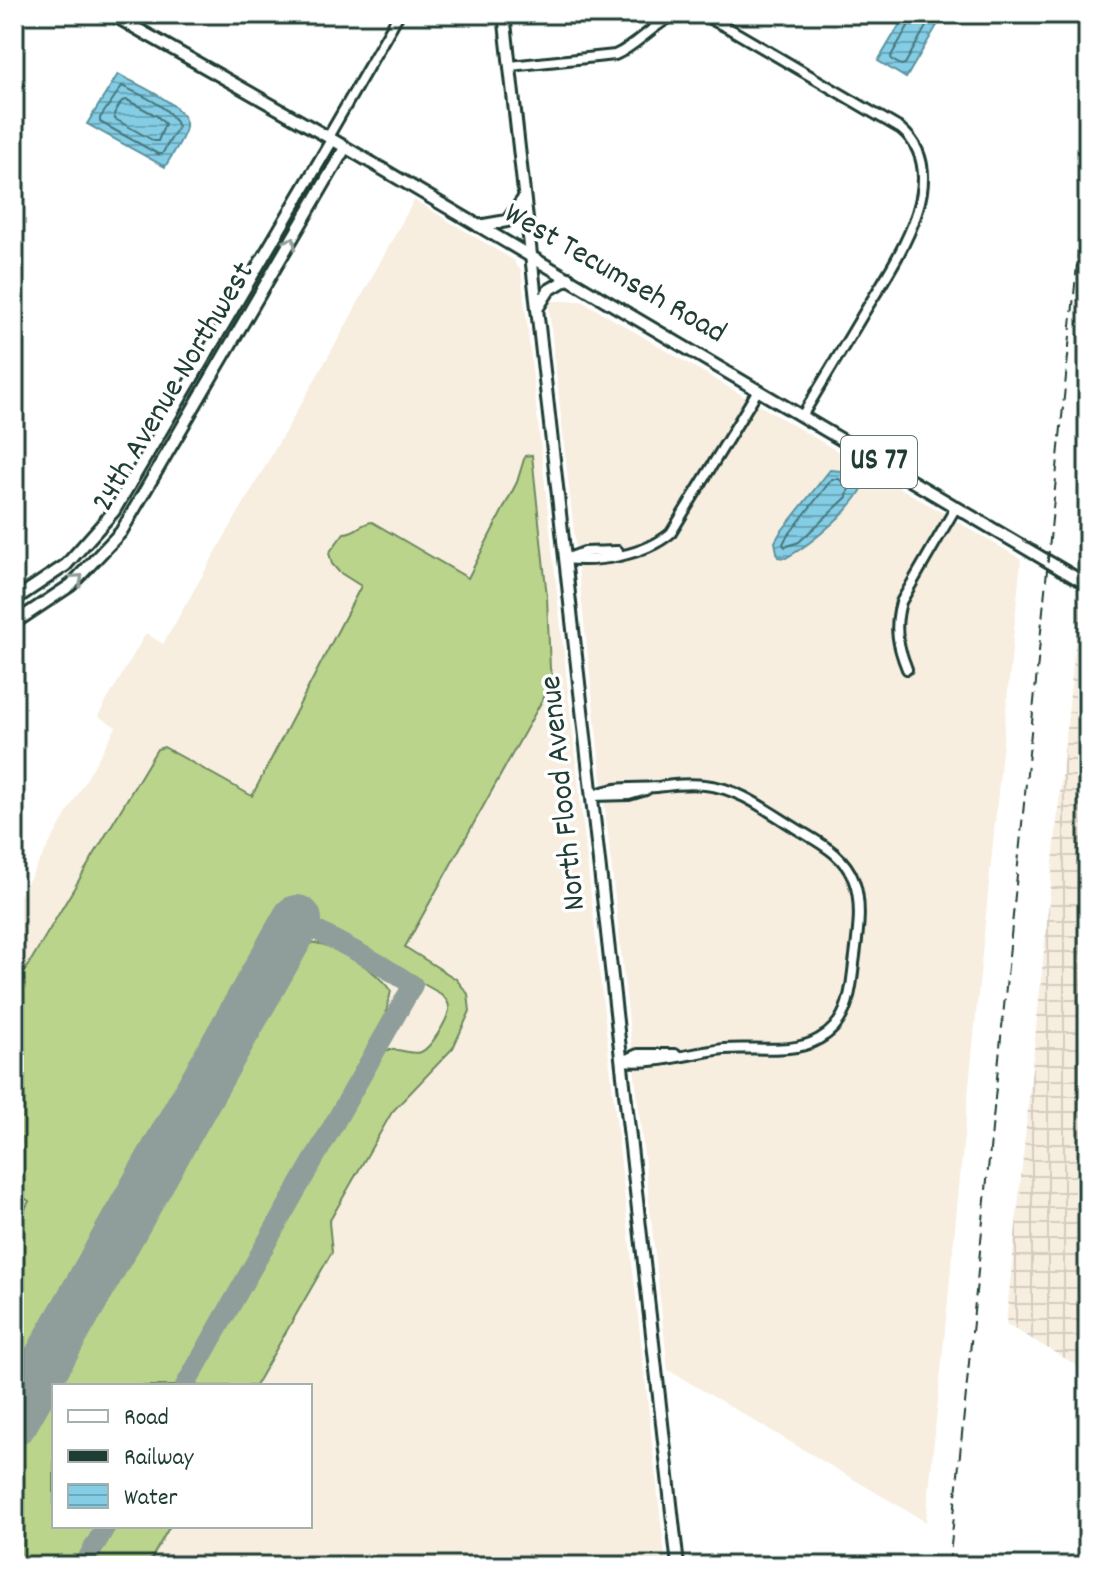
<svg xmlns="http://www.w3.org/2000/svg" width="1102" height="1580" viewBox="0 0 1102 1580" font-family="Dekko,sans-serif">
<defs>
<pattern id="industrial-grid" width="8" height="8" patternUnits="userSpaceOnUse" patternTransform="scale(2)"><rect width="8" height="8" fill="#f7eee0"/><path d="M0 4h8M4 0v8" fill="none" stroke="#d3cdc1"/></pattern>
<pattern id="water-rules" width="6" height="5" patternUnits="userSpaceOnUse" patternTransform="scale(2)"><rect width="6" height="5" fill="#84cde5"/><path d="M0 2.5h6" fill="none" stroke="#6ba8ba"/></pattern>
</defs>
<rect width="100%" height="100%" fill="#fff"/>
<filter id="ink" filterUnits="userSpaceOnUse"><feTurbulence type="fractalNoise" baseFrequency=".0125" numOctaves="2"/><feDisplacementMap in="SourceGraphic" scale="16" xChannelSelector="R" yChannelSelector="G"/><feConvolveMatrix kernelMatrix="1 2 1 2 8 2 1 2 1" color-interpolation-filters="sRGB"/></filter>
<g filter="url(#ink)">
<g fill="#f7eee0" fill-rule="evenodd">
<path d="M414,200L515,261V264L521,270L666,1566H14V906L116,727L98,716L146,633L163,644L340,336ZM54,1386H310V1526H54Z"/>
<polygon points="548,301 582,301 1021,559 926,1522 668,1370"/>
</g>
<polygon fill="url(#industrial-grid)" points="1080,596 1088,601 1088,1372 1006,1324"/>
<g fill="#bad48b" stroke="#6c8860" stroke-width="2">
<path d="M532,455L547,597L550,669L554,679L405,947L456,979L468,994L470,1011L453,1048L392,1112L329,1222L332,1252L255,1386H192L384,1051C400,1046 410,1056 421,1052C431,1048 447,1021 449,1010C450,1003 445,998 441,994L285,905L14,1382V1229L29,1201L14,1192V989L157,749L164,747L252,796L361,586L339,572L332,564L329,553L344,533C356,533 361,523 372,522L468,578L517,482L525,456Z"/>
<path d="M303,943C330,939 376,970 391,991L385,1017L361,1066L179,1386H54V1526H99L74,1566H14V1451Z"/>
<polygon points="113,1526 170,1526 147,1566 90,1566"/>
</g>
<g fill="url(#water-rules)" stroke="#5c939e" stroke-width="2">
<polygon points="906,14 936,14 942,17 906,78 878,61"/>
<path d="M118,74C133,83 190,106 186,127C184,139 171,156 165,167L87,124Z"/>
<path d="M830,470L841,471L851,479L866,480C858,506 811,544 786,558L778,557L775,542L780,533Z"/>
</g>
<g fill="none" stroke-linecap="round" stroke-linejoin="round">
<g stroke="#47777b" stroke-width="2">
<polyline points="912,14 911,21 891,56 892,60 901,65 905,64 933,14"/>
<path d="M122,86C141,95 171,106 178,127L162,154H158L100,122V118Z"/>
<polygon points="127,100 157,116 165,124 158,141 154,141 115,119 114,114 122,101"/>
<polygon points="832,479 839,479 849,488 847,497 799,542 785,547 783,544 786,538"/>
</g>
<g stroke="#8f9e9a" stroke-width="20">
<polyline points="185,1386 413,985 376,962 297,920"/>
<polyline points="83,1566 106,1526"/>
</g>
<polyline stroke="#8f9e9a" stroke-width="50" points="14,1420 297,920"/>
<defs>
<g id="minor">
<path d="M700,14L730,29L901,129C958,177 890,269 862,316C842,350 822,383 802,416"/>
<path d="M510,66L615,55C638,45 654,23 677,14"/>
<polyline points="328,137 399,14"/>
<polyline points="568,558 584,552 618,551"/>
<path d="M565,559C598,563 645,555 671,533L758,390"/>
<path d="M907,669C897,644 894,627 901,602L956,507"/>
<path d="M592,796C617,785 631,789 657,787C673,785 688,783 705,785C739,788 769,812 797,829C820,843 845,855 854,881C864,908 856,944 853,972C850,999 845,1025 819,1039C792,1055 754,1046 724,1049C690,1053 655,1065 622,1061"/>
<polyline points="592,796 629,795 646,790"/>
<polyline points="622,1061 638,1054 675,1054"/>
</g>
<g id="major">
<polyline points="111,14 328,137 1088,585"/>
<polyline points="504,14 678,1566"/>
<polyline points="478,226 507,221 524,198"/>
<polyline points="537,309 549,290 569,278"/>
<polyline points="14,600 66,565 114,511 332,140"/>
<polyline points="14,623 71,585 121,532 345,148"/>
</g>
</defs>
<use href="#minor" stroke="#1f3d34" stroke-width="14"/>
<use href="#major" stroke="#1f3d34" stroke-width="16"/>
<use href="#minor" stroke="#fff" stroke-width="8"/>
<use href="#major" stroke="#fff" stroke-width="10"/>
<polyline stroke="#1f3d34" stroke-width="2" stroke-dasharray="12 6" stroke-linecap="butt" points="949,1566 1088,153"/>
</g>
<defs><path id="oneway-chevron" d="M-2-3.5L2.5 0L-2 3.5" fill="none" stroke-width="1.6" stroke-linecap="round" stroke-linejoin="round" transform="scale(2)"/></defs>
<g stroke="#8f9e9a">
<use href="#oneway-chevron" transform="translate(291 242) rotate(-60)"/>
<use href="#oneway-chevron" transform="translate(78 579) rotate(-42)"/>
</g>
</g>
<g text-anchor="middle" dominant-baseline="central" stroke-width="7" stroke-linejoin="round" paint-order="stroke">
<rect fill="#fff" stroke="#627771" stroke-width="2" x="841" y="436" width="76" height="52" rx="6"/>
<g font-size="30" font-weight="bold" fill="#1f3d34">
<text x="879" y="462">US 77</text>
</g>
<g font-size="32" fill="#1f3d34" stroke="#fff">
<text transform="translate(614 275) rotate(30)">West Tecumseh Road</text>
<text transform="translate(175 388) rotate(-59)">24th Avenue Northwest</text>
<text transform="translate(565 793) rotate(-96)">North Flood Avenue</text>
</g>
</g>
<rect width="1102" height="1580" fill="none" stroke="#fff" stroke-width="48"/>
<rect x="24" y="24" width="1054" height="1532" fill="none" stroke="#1f3d34" stroke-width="3" filter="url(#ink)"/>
<rect x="52" y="1384" width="260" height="144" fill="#ffffff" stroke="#a5b1ae" stroke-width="2"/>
<rect x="68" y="1410" width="40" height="12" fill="#ffffff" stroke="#a5b1ae" stroke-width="2"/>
<text x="124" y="1424" font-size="24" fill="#1f3d34">Road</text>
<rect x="68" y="1450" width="40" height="12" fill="#1f3d34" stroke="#a5b1ae" stroke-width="2"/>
<text x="124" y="1464" font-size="24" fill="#1f3d34">Railway</text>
<rect x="68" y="1484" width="40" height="24" fill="url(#water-rules)" stroke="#a5b1ae" stroke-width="2"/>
<text x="124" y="1504" font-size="24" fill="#1f3d34">Water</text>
</svg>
